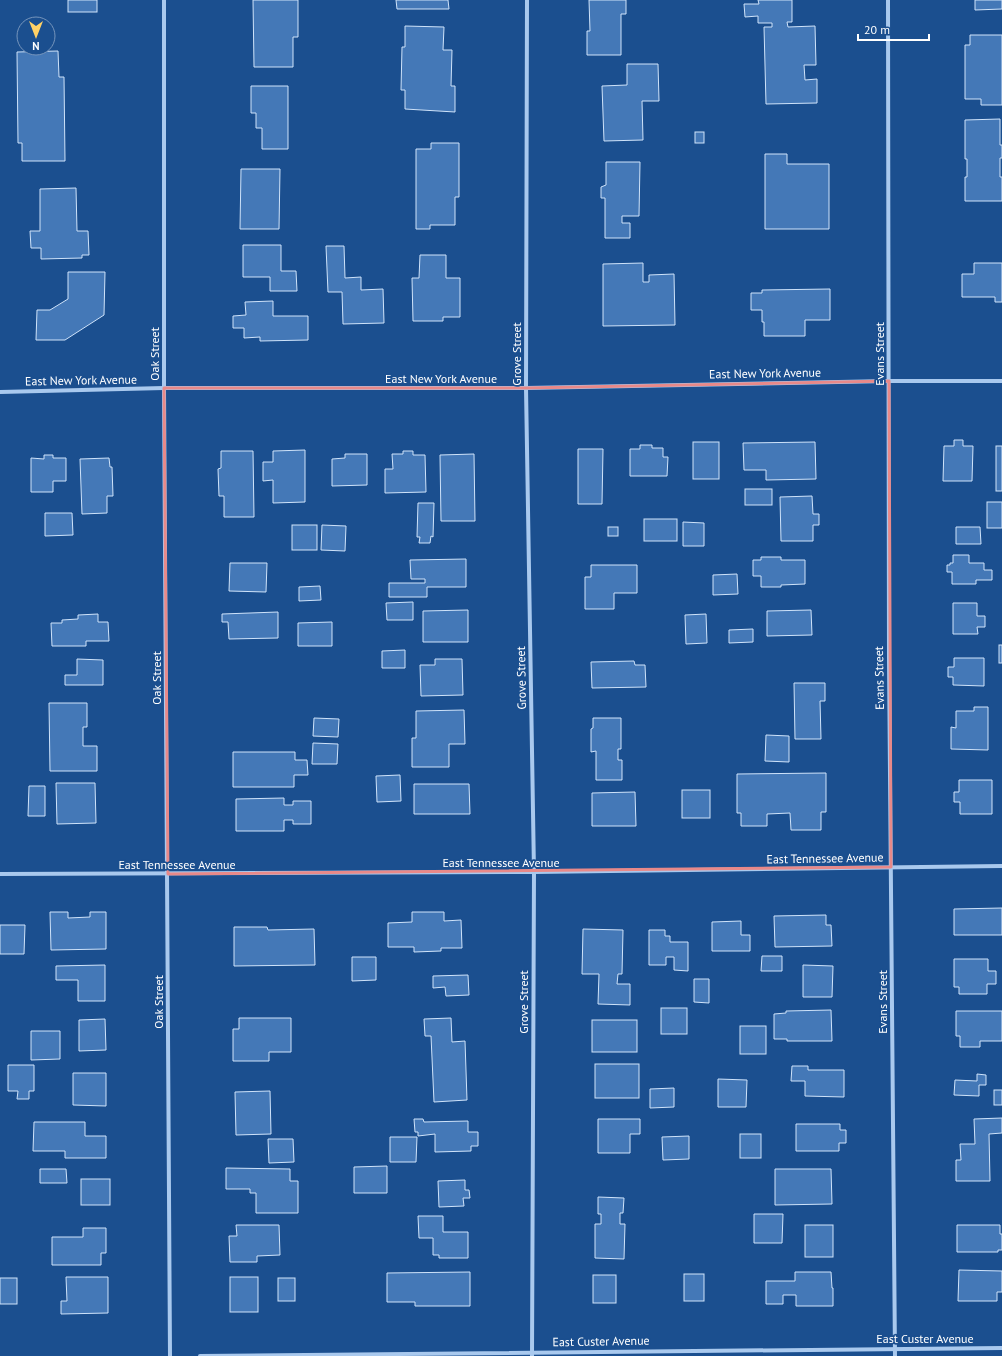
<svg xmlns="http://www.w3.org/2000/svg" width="1002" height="1356" viewBox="0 0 1002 1356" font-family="'PT Sans',sans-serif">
<rect width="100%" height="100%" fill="#1b4f8f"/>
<g fill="#4478b7" stroke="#cfe3fa">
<rect x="68" y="0" width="29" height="12"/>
<polygon points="253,0 298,0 298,37 293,37 293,67 254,67"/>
<polygon points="396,0 448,0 449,9 397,9"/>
<polygon points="589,0 626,0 626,14 621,14 621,55 587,55 587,31 590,31"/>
<polygon points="758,0 792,0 792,22 787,22 788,27 815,26 816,65 804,65 805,80 817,79 817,103 766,104 764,27 772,27 772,23 758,23 758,16 745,17 744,4 759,4"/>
<polygon points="975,0 1002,0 1002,9 975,10"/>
<polygon points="405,26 444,27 443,50 452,50 451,86 455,86 455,112 405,109 405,90 401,90 402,47 405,47"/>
<polygon points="970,35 1002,35 1002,105 981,105 981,99 965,99 965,45 970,45"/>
<polygon points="58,51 59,77 64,77 65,161 22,161 22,143 18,143 17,52"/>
<polygon points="627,64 658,64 659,101 642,101 643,140 604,141 602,86 627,85"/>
<polygon points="251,86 288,86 288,149 262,149 262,128 256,128 256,113 251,113"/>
<polygon points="1000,119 1000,145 1002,145 1002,158 1000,158 1000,177 1002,177 1002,201 965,201 965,177 967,177 967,159 965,159 965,120"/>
<rect x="695" y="132" width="9" height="11"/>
<polygon points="431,143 459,143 459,197 455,197 455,225 430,225 430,229 416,229 416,149 431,149"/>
<polygon points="765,154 787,154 787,164 829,164 829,229 765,229"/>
<polygon points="606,162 640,162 639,216 622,216 622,223 630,223 630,238 605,238 605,198 601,198 601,187 606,185"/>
<polygon points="241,169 280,169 279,229 240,229"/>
<polygon points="76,188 77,231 88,231 89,255 82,255 82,258 41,259 41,248 31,248 30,231 40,231 40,189"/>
<polygon points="243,245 281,245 281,271 296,271 297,291 270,291 270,277 243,277"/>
<polygon points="326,246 344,246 345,278 361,277 361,290 383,289 384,323 343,324 342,292 328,292"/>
<polygon points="420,255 446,255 446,278 460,278 460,317 443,317 443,321 413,321 412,278 419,278"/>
<polygon points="643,263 643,282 649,282 649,275 674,274 675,325 603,326 603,264"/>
<polygon points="974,263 1002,263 1002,302 995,302 995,297 962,297 962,274 974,274"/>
<polygon points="68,272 105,272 104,315 65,340 36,340 37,310 50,310 68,299"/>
<polygon points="830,289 830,320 805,320 805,336 764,336 764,322 762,322 762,310 751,310 751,293 762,293 762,290"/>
<polygon points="273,301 273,316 308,316 308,340 260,341 260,337 244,338 244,328 233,328 233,316 246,315 245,302"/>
<polygon points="954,440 963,440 963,446 973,446 972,481 943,481 944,446 954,446"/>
<rect x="693" y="442" width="26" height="37"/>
<polygon points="815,442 816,479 766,480 766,470 744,470 743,443"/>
<polygon points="640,445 652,445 652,448 663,448 663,457 668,457 667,476 630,476 630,449 640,449"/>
<rect x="996" y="446" width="6" height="45"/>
<polygon points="578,449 603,449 602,504 578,504"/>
<polygon points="305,450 305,502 273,503 273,480 263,481 263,462 273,462 273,451"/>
<polygon points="221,451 253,451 254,517 224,517 224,496 219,496 218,469 221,468"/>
<polygon points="403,451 413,451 413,455 425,455 426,492 385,493 385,469 393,469 392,454 403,454"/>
<polygon points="345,454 367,454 367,485 332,486 332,459 345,458"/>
<polygon points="474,454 475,521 441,521 440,455"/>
<polygon points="44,455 53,455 53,458 66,458 66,481 53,481 53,492 31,492 31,458 44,459"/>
<polygon points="109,458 110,467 112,467 113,496 107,496 107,513 82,514 80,459"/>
<rect x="745" y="489" width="27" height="16"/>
<polygon points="812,496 813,514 819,514 819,525 813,525 813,541 781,541 780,497"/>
<rect x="987" y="502" width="15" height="26"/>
<polygon points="418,503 434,503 433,537 431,536 430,543 419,543 420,537 417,537"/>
<polygon points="45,513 72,513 73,535 45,536"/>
<rect x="644" y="519" width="33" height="22"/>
<polygon points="683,522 704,523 704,546 683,546"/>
<rect x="292" y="525" width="25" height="25"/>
<polygon points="322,525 346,526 345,551 321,550"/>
<rect x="608" y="527" width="10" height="9"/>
<polygon points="956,527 980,527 981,544 956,544"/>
<polygon points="953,555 969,555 969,563 984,563 984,570 992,570 992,580 976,580 976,584 952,584 952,572 947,572 947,565 950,565 950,563 953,563"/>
<polygon points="761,557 781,557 781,560 805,560 805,584 781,585 781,587 761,587 761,576 753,576 753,560 761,560"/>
<polygon points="466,559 466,587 427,587 427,597 389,597 389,583 425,583 425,579 411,579 410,560"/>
<polygon points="230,563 267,563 266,592 229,591"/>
<polygon points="591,565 637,565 637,593 614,593 614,609 585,609 585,577 591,577"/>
<polygon points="737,574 738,594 713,595 713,575"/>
<polygon points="320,586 321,600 299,601 299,587"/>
<polygon points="413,602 413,620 387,620 386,603"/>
<polygon points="953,603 977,603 977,616 985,616 985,627 977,627 978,634 953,634"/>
<polygon points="468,610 468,642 423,642 423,611"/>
<polygon points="811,610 812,635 767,636 767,611"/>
<polygon points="278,612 278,638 229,639 228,622 222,622 222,614"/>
<polygon points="98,614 98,622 108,622 109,641 86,641 86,646 52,646 51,623 62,623 62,620 78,619 78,615"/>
<polygon points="706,614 707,643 686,644 685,615"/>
<polygon points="332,622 332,646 298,646 298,623"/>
<polygon points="753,629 753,642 729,643 729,630"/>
<rect x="999" y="645" width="3" height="18"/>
<polygon points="405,650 405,668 382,668 382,651"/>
<polygon points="954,658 984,658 984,686 953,685 953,677 948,677 948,667 954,667"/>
<polygon points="77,659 103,660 103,685 65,685 65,675 77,675"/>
<polygon points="435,659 462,659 463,695 421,696 420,665 435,665"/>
<polygon points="634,661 635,665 645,665 646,687 592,688 591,662"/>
<polygon points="794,683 825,683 825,701 820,701 821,739 795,739"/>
<polygon points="49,703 87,703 87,727 83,727 83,746 97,746 97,771 50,771"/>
<polygon points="974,707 988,707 988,750 951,749 951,727 956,728 956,711 974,711"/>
<polygon points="464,710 465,744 449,744 449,767 412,767 412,738 416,738 416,711"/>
<polygon points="314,718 339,719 338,737 313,736"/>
<polygon points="593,718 621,718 621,749 618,749 618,760 622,760 622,780 596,780 596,751 591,752 591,729 593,728"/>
<polygon points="766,735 789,736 789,762 765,761"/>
<polygon points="313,743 338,744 337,764 312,764"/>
<polygon points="233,752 295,752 295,760 307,760 308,775 294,775 294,787 233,787"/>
<polygon points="826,773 826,812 821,812 821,830 791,830 790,813 767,814 767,826 741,826 741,813 737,813 737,774"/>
<polygon points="400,775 401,801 377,802 376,776"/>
<polygon points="959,780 992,780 992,814 960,814 960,802 954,802 954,792 959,792"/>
<polygon points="56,783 95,783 96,823 57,824"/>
<polygon points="414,784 469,784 470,814 414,814"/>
<polygon points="29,786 45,786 45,816 28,816"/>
<rect x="682" y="790" width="28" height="28"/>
<polygon points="635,792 636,826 592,826 592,793"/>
<polygon points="284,798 284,805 293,805 293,801 311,801 311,824 293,824 293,820 284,820 284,831 236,831 236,799"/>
<polygon points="1002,908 1002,935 954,935 954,909"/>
<polygon points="50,912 68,912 68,918 90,917 90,912 106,912 106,949 51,950"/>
<polygon points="412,912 444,912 444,921 461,920 462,948 441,948 441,951 414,952 414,947 388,947 388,923 412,922"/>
<polygon points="826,915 826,925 831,925 832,946 775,947 774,916"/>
<polygon points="741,921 741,935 750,935 750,951 712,951 712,922"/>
<polygon points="0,925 25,925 24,954 0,954"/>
<polygon points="234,927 267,927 268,930 314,929 315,965 234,966"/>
<polygon points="583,929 623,930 622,974 618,974 617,984 630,984 630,1005 598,1004 599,974 582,974"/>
<polygon points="649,930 665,930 665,936 670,936 670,942 688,942 688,971 674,970 674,957 666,957 666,965 649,965"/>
<polygon points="762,956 782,956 782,971 761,971"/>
<polygon points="352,957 376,957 376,980 352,981"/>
<polygon points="954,959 988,959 988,971 996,971 996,984 987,984 987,994 959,994 959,987 954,987"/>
<polygon points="105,965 105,1001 78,1001 78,980 56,980 56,966"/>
<polygon points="803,965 833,966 832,997 803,997"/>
<polygon points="468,975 469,995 446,996 445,987 433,988 433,976"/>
<polygon points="694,979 709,979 709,1003 694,1002"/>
<rect x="661" y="1008" width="26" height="26"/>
<polygon points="831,1010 832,1041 787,1041 787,1039 774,1039 774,1014 786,1013 786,1011"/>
<polygon points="956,1011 1002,1011 1002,1041 980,1041 980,1047 960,1047 960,1036 956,1036"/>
<polygon points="239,1018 291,1018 291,1052 269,1052 269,1061 233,1061 233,1029 239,1029"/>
<polygon points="451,1018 452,1042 465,1041 467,1100 434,1102 431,1036 425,1036 424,1019"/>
<polygon points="105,1019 106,1050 79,1051 79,1020"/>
<rect x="592" y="1020" width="45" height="32"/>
<rect x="740" y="1026" width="26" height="28"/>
<polygon points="31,1031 60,1031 60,1059 31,1060"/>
<rect x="595" y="1064" width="44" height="34"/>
<polygon points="8,1065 34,1065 34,1091 29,1091 29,1099 17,1099 18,1091 8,1091"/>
<polygon points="792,1066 808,1066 808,1070 844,1070 844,1097 805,1096 805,1081 791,1081"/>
<polygon points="73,1073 106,1073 106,1106 73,1105"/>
<polygon points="977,1074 986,1075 986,1085 979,1085 979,1096 954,1095 955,1080 977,1081"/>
<polygon points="718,1079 747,1080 746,1107 718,1107"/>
<polygon points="674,1088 674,1107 650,1108 650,1089"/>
<rect x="994" y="1090" width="8" height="15"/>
<polygon points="270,1091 271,1134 236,1135 235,1092"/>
<polygon points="1002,1118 1002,1133 989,1134 990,1181 956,1181 956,1160 961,1160 960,1144 975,1144 974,1119"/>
<polygon points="414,1119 423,1119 424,1122 468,1121 468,1132 478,1132 478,1146 471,1146 471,1151 435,1152 435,1134 418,1136 418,1132 415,1132"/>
<polygon points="598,1119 640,1119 640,1134 630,1134 630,1153 598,1153"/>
<polygon points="34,1122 85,1122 85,1136 106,1136 106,1158 65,1158 65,1151 33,1151"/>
<polygon points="796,1124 840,1124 840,1130 846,1130 846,1143 839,1143 839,1151 796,1151"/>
<rect x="740" y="1134" width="21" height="24"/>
<polygon points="689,1136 689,1159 663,1160 662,1137"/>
<polygon points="390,1137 417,1137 416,1162 390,1162"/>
<polygon points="268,1139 293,1139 294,1162 269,1163"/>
<polygon points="387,1166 387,1193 354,1193 354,1167"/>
<polygon points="226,1168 290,1169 290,1181 298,1181 298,1213 256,1213 256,1193 250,1193 250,1189 226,1189"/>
<polygon points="40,1169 66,1169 67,1183 40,1183"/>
<polygon points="775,1169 831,1169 832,1204 775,1205"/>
<rect x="81" y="1179" width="29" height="26"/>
<polygon points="465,1180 465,1190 469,1190 470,1198 463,1198 464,1206 439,1207 438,1181"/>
<polygon points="598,1197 624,1198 623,1213 620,1213 620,1224 625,1224 624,1259 595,1258 595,1224 601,1224 601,1214 598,1214"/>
<polygon points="754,1214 783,1214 782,1243 754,1243"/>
<polygon points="418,1216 443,1216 443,1232 468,1232 468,1258 439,1258 439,1255 433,1255 433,1238 419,1238"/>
<polygon points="236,1225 279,1225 280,1255 257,1256 257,1262 230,1262 229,1236 237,1236"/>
<rect x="805" y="1225" width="28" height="32"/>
<polygon points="957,1225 1000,1225 1000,1234 1002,1234 1002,1250 998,1250 998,1252 957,1252"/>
<polygon points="83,1228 106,1228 106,1253 101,1253 101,1265 52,1265 52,1237 83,1237"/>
<polygon points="959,1270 1002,1271 1002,1292 997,1292 997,1301 958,1301"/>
<polygon points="470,1272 470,1306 415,1306 415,1302 387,1302 387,1273"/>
<polygon points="795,1272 831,1272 832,1288 833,1288 833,1306 796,1306 796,1295 783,1295 783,1304 766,1304 766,1281 795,1281"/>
<rect x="684" y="1274" width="20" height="27"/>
<rect x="593" y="1275" width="23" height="28"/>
<polygon points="66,1277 108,1277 108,1313 61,1314 61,1301 67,1301"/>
<rect x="230" y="1277" width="28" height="35"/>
<rect x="0" y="1278" width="17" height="26"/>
<rect x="278" y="1278" width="17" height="23"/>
</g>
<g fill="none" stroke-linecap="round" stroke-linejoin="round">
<g stroke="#a9c9ee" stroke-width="4">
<polyline points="164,0 164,388 170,1356"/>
<polyline points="527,0 526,388 534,872 532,1356"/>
<polyline points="888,0 889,658 895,1356"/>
<polyline points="0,392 164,388 526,388 889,381 1002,381"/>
<polyline points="0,874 534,872 1002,866"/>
<polyline points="200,1356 1002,1348"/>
</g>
</g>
<path fill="none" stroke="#e88989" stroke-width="3" stroke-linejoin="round" d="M889,381L891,867L168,874L164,388H526Z"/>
<g text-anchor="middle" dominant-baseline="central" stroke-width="3.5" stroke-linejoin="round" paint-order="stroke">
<g font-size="12" fill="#fff" stroke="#1b4f8f">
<text transform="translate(154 354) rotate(-90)">Oak Street</text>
<text transform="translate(516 354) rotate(-90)">Grove Street</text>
<text transform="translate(879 354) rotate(-90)">Evans Street</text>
<text transform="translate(765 373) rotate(-1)">East New York Avenue</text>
<text x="441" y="378">East New York Avenue</text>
<text transform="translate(81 380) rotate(-1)">East New York Avenue</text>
<text transform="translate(156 678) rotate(-90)">Oak Street</text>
<text transform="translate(521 678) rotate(-91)">Grove Street</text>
<text transform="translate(879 678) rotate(-91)">Evans Street</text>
<text transform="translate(825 858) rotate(-1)">East Tennessee Avenue</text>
<text x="501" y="862">East Tennessee Avenue</text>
<text x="177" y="864">East Tennessee Avenue</text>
<text transform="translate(158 1002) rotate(-90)">Oak Street</text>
<text transform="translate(523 1002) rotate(-90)">Grove Street</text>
<text transform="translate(882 1002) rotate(-90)">Evans Street</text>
<text x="925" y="1338">East Custer Avenue</text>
<text transform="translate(601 1341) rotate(-1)">East Custer Avenue</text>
</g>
</g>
<g transform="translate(36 36) rotate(180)"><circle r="19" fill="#1b4f8f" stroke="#7695bc"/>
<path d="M0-3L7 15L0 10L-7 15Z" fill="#ffd166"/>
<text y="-6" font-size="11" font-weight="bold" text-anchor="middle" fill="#ffffff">N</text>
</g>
<path d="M858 34v6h71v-6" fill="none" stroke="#ffffff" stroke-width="2"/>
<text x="864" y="34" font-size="12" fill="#ffffff" stroke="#1b4f8f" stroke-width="3" paint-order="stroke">20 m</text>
</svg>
